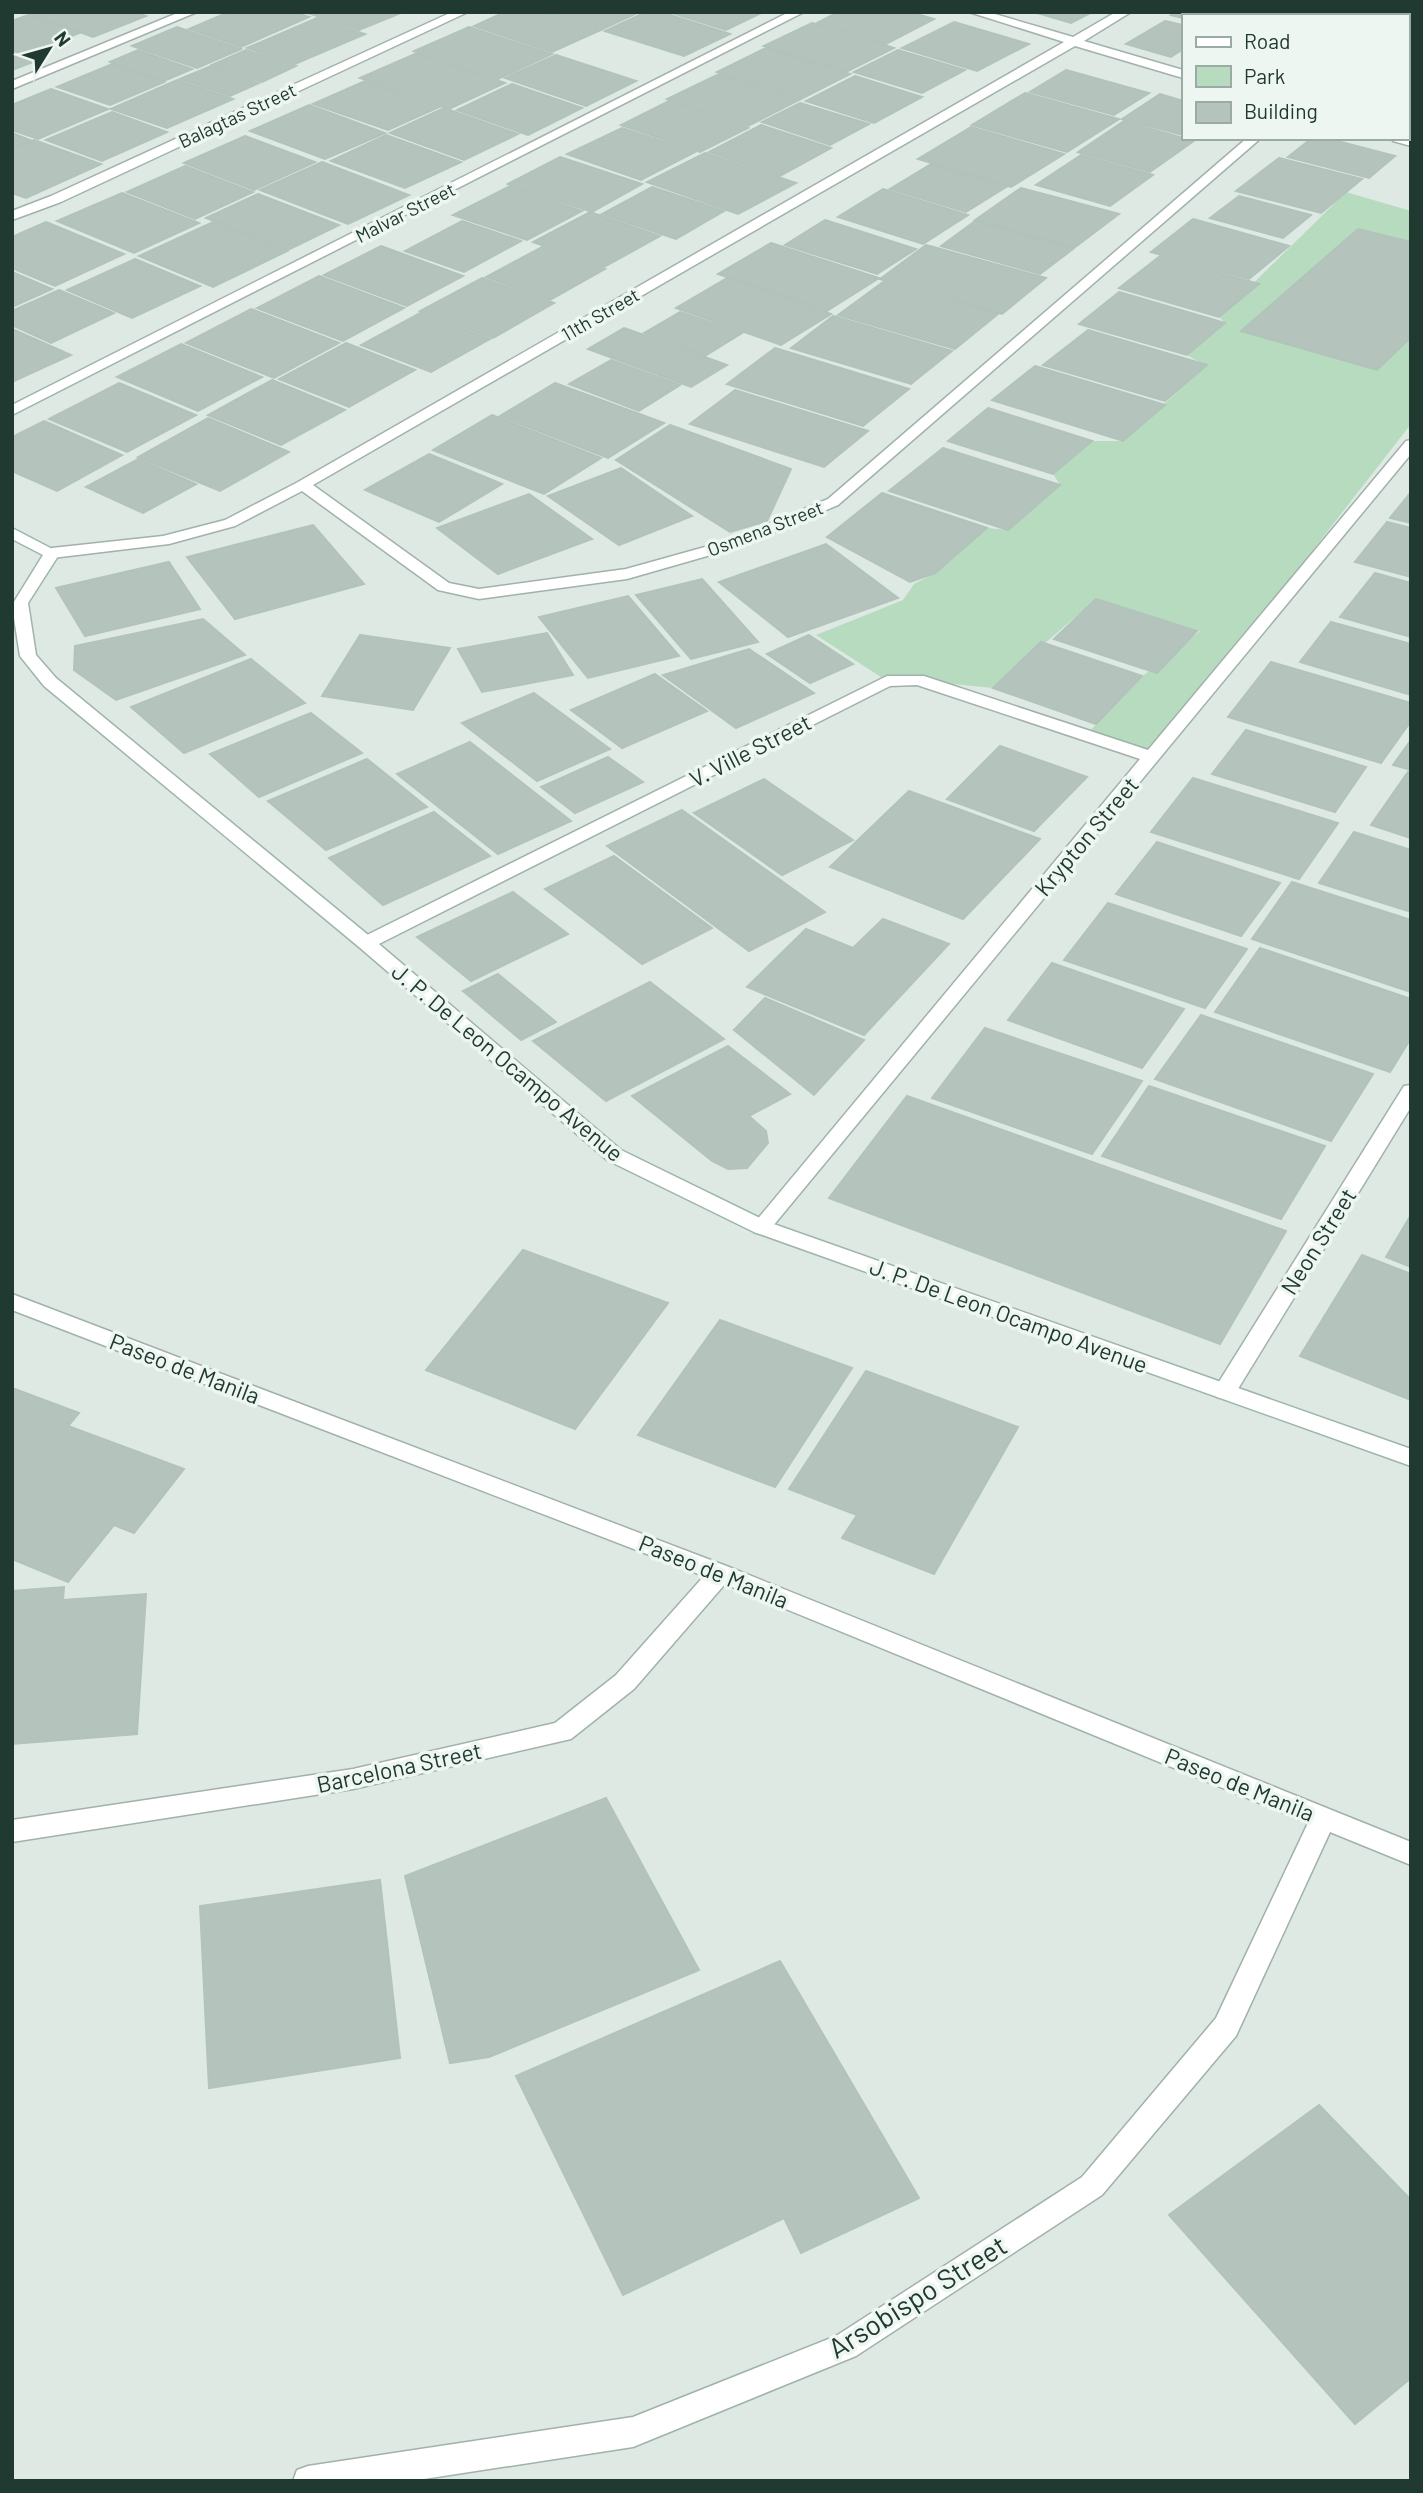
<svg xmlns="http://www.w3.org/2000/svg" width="1423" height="2493" viewBox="0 0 1423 2493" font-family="Barlow,sans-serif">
<rect width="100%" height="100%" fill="#dee9e4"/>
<polygon fill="#b7dbbf" points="1346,192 1411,211 1411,424 1152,757 1088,733 1139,679 1200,631 1096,599 993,688 913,680 887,681 816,635 903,600 914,584 935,573 987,528 1008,530 1060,485 1053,474 1092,441 1123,441 1206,366 1187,355 1225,323 1219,317"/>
<g fill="#b4c4bd" stroke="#b1c3ba" stroke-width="2">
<polygon points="34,12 135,12 146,16 93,37 30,14"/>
<polygon points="229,12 294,12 309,17 241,47 189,29"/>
<polygon points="305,12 400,12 401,13 359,30"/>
<polygon points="505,12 547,12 601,30 552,52 474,26"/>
<polygon points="552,12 639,12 603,29"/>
<polygon points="646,12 661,12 730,34 684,56 605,31"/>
<polygon points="669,12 763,12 726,30"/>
<polygon points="838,12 910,12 934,19 886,44 817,23"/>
<polygon points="1034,12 1092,12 1071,23"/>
<polygon points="1176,12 1284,12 1279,16 1183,16 1183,18 1171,15"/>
<polygon points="1294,12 1330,12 1344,16 1288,16"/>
<polygon points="28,15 79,33 24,55 12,50 12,21"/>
<polygon points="317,18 365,34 295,64 247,48"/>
<polygon points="1165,21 1183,25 1183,49 1171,57 1126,44"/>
<polygon points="954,22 1029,44 977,71 902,48"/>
<polygon points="812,23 894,48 846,72 764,46"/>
<polygon points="177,27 241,49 197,68 132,46"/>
<polygon points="469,27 552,54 498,79 414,51"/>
<polygon points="766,48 850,74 801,99 717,72"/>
<polygon points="138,50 192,69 164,81 110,62"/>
<polygon points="246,50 296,66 262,82 212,65"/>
<polygon points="898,50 965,70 922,93 854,72"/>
<polygon points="417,53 505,83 449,109 360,78"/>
<polygon points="12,54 33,62 12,70"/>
<polygon points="556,55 636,81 586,106 505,78"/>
<polygon points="112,64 164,82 110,105 57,87"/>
<polygon points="211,66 259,83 230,96 180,79"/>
<polygon points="1066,70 1149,93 1114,115 1030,92"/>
<polygon points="719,74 799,100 748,126 667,99"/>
<polygon points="855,76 922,97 874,123 806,101"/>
<polygon points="177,80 233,99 167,128 111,109"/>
<polygon points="1407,80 1411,81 1411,120 1407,119"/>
<polygon points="365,81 439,107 388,130 313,104"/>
<polygon points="512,84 582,108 528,135 457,110"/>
<polygon points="51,89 108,109 38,139 12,130 12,105"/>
<polygon points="1025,93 1119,119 1067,152 972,125"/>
<polygon points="1160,94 1183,101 1183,135 1122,119"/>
<polygon points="669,101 748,128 700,152 621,125"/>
<polygon points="800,103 869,124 830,145 762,122"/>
<polygon points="309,105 385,133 325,159 250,131"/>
<polygon points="444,108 518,134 464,160 390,133"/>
<polygon points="112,112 167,132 102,161 46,140"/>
<polygon points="1124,121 1183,138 1195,140 1150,172 1078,152"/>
<polygon points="761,125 831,148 780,176 709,152"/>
<polygon points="971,127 1064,154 1011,187 918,159"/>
<polygon points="622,128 695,152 641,180 567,154"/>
<polygon points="12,133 30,140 12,148"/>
<polygon points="386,135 461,162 405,188 331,161"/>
<polygon points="245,136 315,162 254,190 184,163"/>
<polygon points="1312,138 1326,138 1395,156 1369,178 1288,157"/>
<polygon points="34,140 101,164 26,198 12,193 12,149"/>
<polygon points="705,153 796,183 738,214 647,182"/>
<polygon points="1081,155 1153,175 1110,206 1036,185"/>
<polygon points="560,157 642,184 592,212 508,184"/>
<polygon points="1279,158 1362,179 1321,213 1236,191"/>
<polygon points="322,162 409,195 348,224 260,190"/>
<polygon points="931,164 1006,187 966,212 890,189"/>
<polygon points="185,166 253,192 195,219 127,192"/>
<polygon points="510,186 582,211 527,240 453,215"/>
<polygon points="652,187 724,211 676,239 602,214"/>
<polygon points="1021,188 1119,214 1074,248 975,220"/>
<polygon points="883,189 968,215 923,244 838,217"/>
<polygon points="122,193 199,223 134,253 57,221"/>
<polygon points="258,194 339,225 288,250 206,218"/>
<polygon points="1239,196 1311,215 1283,238 1210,218"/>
<polygon points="590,212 660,236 604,267 533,242"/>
<polygon points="1193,219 1289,246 1249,279 1151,252"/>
<polygon points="825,220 916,249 877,274 785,245"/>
<polygon points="462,221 521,241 464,272 405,251"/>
<polygon points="975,221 1073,249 1040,274 941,246"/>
<polygon points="46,222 124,254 55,286 12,268 12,237"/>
<polygon points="213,222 287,251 213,287 139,256"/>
<polygon points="1358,229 1411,242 1411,337 1377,370 1241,331"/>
<polygon points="771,243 879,278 827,311 718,274"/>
<polygon points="926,245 1046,278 1002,314 880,279"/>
<polygon points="381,246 463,276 407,306 324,275"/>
<polygon points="542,247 605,269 550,300 486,277"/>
<polygon points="1160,256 1259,284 1219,317 1119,288"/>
<polygon points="135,259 200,286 132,318 67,290"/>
<polygon points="12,272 52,289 12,307"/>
<polygon points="319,276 404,308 343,341 257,308"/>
<polygon points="482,278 554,303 493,338 420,311"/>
<polygon points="727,278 831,314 781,345 676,308"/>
<polygon points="883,282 998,314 955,349 838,315"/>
<polygon points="59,290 114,313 51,343 12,325 12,311"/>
<polygon points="1119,292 1225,323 1187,355 1079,324"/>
<polygon points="251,309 339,343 274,378 186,343"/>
<polygon points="680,312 742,333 705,356 644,333"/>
<polygon points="420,313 490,339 431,372 361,345"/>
<polygon points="833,316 952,351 911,384 791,348"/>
<polygon points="624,328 727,365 691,387 588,349"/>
<polygon points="12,329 71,355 12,382"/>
<polygon points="1088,330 1207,365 1165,401 1043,365"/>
<polygon points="346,343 415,370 349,407 279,379"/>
<polygon points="181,344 262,377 198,411 117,377"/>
<polygon points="775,348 909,389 863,426 727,384"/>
<polygon points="611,360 680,385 639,411 569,384"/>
<polygon points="1035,366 1165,405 1123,441 992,400"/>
<polygon points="272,380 345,410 281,445 208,415"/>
<polygon points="119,383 196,415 127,452 49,419"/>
<polygon points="555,383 664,423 608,458 500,416"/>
<polygon points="735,390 868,431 824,467 690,424"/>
<polygon points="988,408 1092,441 1053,474 948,441"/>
<polygon points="492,415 601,458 544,494 433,450"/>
<polygon points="208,418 289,452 220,491 138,457"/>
<polygon points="44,421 122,455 57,491 12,471 12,437"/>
<polygon points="670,425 791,469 767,521 730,532 616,460"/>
<polygon points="943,448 1060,485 1008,530 889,491"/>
<polygon points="429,454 502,484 439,522 365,490"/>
<polygon points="138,459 196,484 143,513 86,487"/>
<polygon points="621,468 692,516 619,545 548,496"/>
<polygon points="1411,492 1411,523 1390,518"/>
<polygon points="882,493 987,528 935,573 910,582 827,537"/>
<polygon points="529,494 592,539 498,574 437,528"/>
<polygon points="1387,522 1411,528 1411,577 1355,562"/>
<polygon points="313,525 364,584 235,619 187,557"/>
<polygon points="826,544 898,598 788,637 719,582"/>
<polygon points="169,562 200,609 85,636 56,588"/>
<polygon points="1375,573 1411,583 1411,637 1340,617"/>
<polygon points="702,579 758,642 691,659 636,595"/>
<polygon points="628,596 679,656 588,678 539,617"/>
<polygon points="1096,599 1197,631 1157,673 1054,639"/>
<polygon points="203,619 245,655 116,700 74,670 75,646"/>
<polygon points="1331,622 1411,644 1411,695 1300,662"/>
<polygon points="547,633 573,675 482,692 458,649"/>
<polygon points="360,635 450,648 413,710 322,696"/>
<polygon points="809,635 853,664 810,683 767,654"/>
<polygon points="1041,642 1142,676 1096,724 993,688"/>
<polygon points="749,649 814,693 736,728 663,675"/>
<polygon points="251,659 305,703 184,753 131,707"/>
<polygon points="1271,662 1411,703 1411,721 1381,763 1228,717"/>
<polygon points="655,674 707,711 622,748 571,710"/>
<polygon points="534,693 610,749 537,781 462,723"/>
<polygon points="311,713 362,753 259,797 210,754"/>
<polygon points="1246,730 1366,767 1335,812 1212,774"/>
<polygon points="1411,740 1411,770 1393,765"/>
<polygon points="470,742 571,821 498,854 397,774"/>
<polygon points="1000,746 1087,777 1034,831 947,799"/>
<polygon points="608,757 643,782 575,813 541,787"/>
<polygon points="367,759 427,807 326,850 268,801"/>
<polygon points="1408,772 1411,773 1411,838 1371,825"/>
<polygon points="1193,778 1338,823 1299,879 1151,832"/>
<polygon points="764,779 853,840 782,875 694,813"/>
<polygon points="909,791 1040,839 963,919 830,867"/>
<polygon points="682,810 825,912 749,951 607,846"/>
<polygon points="434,812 490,856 383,905 329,858"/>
<polygon points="1354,832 1411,850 1411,912 1319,883"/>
<polygon points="1157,842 1280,883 1241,936 1116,894"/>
<polygon points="614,856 712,928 642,964 545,889"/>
<polygon points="1292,882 1411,920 1411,992 1252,939"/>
<polygon points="513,892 568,934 471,981 417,937"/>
<polygon points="1108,903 1247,949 1205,1008 1064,960"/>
<polygon points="883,919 949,944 864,1035 747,987 806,929 853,948"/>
<polygon points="1260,948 1411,999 1411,1038 1390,1072 1215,1012"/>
<polygon points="1052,963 1184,1009 1142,1068 1008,1020"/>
<polygon points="498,974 556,1022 521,1040 463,991"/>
<polygon points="650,982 724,1039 606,1101 533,1041"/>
<polygon points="765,998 864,1040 814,1095 734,1030"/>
<polygon points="1201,1015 1373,1074 1331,1141 1155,1079"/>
<polygon points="985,1028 1142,1081 1092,1154 932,1098"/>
<polygon points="728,1046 790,1094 749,1116 766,1131 768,1143 747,1168 728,1169 712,1161 632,1096"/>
<polygon points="1149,1086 1325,1146 1281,1219 1102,1156"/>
<polygon points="907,1096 1286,1231 1220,1344 829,1198"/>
<polygon points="1411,1215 1411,1267 1386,1257"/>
<polygon points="523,1250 668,1303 575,1429 426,1370"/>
<polygon points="1362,1255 1411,1274 1411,1400 1300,1356"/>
<polygon points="720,1320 852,1368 775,1487 638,1435"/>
<polygon points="866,1371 1018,1427 934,1574 842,1538 857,1515 789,1489"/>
<polygon points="12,1388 79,1413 68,1426 184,1469 134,1533 114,1525 68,1582 12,1559"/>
<polygon points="64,1587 63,1600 146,1594 137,1734 12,1744 12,1591"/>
<polygon points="606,1798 699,1970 489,2057 450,2063 405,1876"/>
<polygon points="380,1880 400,2058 209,2088 200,1906"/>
<polygon points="780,1961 919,2198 801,2253 784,2218 623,2295 516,2076"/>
<polygon points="1319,2105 1411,2200 1411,2378 1355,2424 1169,2215"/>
</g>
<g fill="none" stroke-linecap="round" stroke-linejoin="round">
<defs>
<g id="street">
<polygon points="180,12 197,12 12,89 12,81"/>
<polygon points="452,12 468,12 61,202 12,220 12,211 51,196"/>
<polygon points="789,12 804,12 12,415 12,405"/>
<polygon points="969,12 988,12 1073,37 1116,12 1131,12 1084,41 1183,70 1183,78 1075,46 313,485 449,583 479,589 626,569 730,540 828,499 1247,138 1261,138 838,505 742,546 627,579 479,599 438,590 302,491 235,526 169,544 52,558 44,553 52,548 163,536 225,520 298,482 1064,42"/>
<polygon points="1364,12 1383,12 1390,16 1371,16"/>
<rect x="1407" y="18" width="4" height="7"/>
<polygon points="1391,138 1411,138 1411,146 1393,141"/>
<polygon points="1411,440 1411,454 768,1232 761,1234 754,1232 751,1227 1140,759 917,685 890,686 373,947 366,949 357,943 359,939 887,676 924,676 1148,750 1406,441"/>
<polygon points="1411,1085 1411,1107 1233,1397 1225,1399 1217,1397 1214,1391 1217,1385 1404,1086"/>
<polygon points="12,1294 729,1567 1411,1842 1411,1865 1330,1832 1236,2036 1102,2195 856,2356 633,2447 411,2481 293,2481 297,2470 308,2466 633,2417 836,2336 1082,2177 1216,2018 1308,1823 725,1584 634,1689 571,1739 353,1789 12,1842 12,1820 353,1769 555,1723 616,1675 704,1576 12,1310"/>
</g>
<polygon id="secondary" points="12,528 60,553 28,603 36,655 56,678 373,939 621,1150 768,1222 1411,1449 1411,1466 754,1232 607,1160 359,947 44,686 20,656 12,605 43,555 12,539"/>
</defs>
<use href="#street" stroke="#a1b1ab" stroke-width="3"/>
<use href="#secondary" stroke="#9eb5ab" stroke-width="3"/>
<use href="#street" fill="#fff" fill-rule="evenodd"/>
<use href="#secondary" fill="#fff" fill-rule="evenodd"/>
</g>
<g text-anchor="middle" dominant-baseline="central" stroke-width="7" stroke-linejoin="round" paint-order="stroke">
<g font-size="19" fill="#203931" stroke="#eef6f2">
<text transform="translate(237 115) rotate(-25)">Balagtas Street</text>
<text transform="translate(405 212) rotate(-27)">Malvar Street</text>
<text transform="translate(600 314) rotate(-30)">11th Street</text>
<text transform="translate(765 528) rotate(-21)">Osmena Street</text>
</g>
<g font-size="23" fill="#203931" stroke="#eef6f2">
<text transform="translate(750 750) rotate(-27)">V. Ville Street</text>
<text transform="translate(1086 836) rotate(-50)">Krypton Street</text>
<text transform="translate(508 1062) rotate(40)">J. P. De Leon Ocampo Avenue</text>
<text transform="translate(1318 1241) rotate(-58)">Neon Street</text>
<text transform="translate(1009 1315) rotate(20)">J. P. De Leon Ocampo Avenue</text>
<text transform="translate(185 1368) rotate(21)">Paseo de Manila</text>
<text transform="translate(714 1571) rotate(22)">Paseo de Manila</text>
<text transform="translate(399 1767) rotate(-12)">Barcelona Street</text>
<text transform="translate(1240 1784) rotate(22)">Paseo de Manila</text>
</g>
<g font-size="28" fill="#203931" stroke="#eef6f2">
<text transform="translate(917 2296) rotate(-32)">Arsobispo Street</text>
</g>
</g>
<rect width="1423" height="2493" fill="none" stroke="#203931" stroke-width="28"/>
<rect x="1182" y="14" width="228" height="126" fill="#eef6f2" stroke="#9caaa5" stroke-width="2"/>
<rect x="1196" y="37" width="35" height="10" fill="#ffffff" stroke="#9caaa5" stroke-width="2"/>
<text x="1244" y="49" font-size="21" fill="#203931">Road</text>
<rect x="1196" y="66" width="35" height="21" fill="#b7dbbf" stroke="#9caaa5" stroke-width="2"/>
<text x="1244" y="84" font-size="21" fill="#203931">Park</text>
<rect x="1196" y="102" width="35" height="21" fill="#b4c4bd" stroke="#9caaa5" stroke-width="2"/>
<text x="1244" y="119" font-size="21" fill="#203931">Building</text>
<g transform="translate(49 49) rotate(53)" stroke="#eef6f2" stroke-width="5" paint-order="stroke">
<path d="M0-5L12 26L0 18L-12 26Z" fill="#203931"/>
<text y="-10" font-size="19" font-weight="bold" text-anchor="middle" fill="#203931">N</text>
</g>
</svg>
